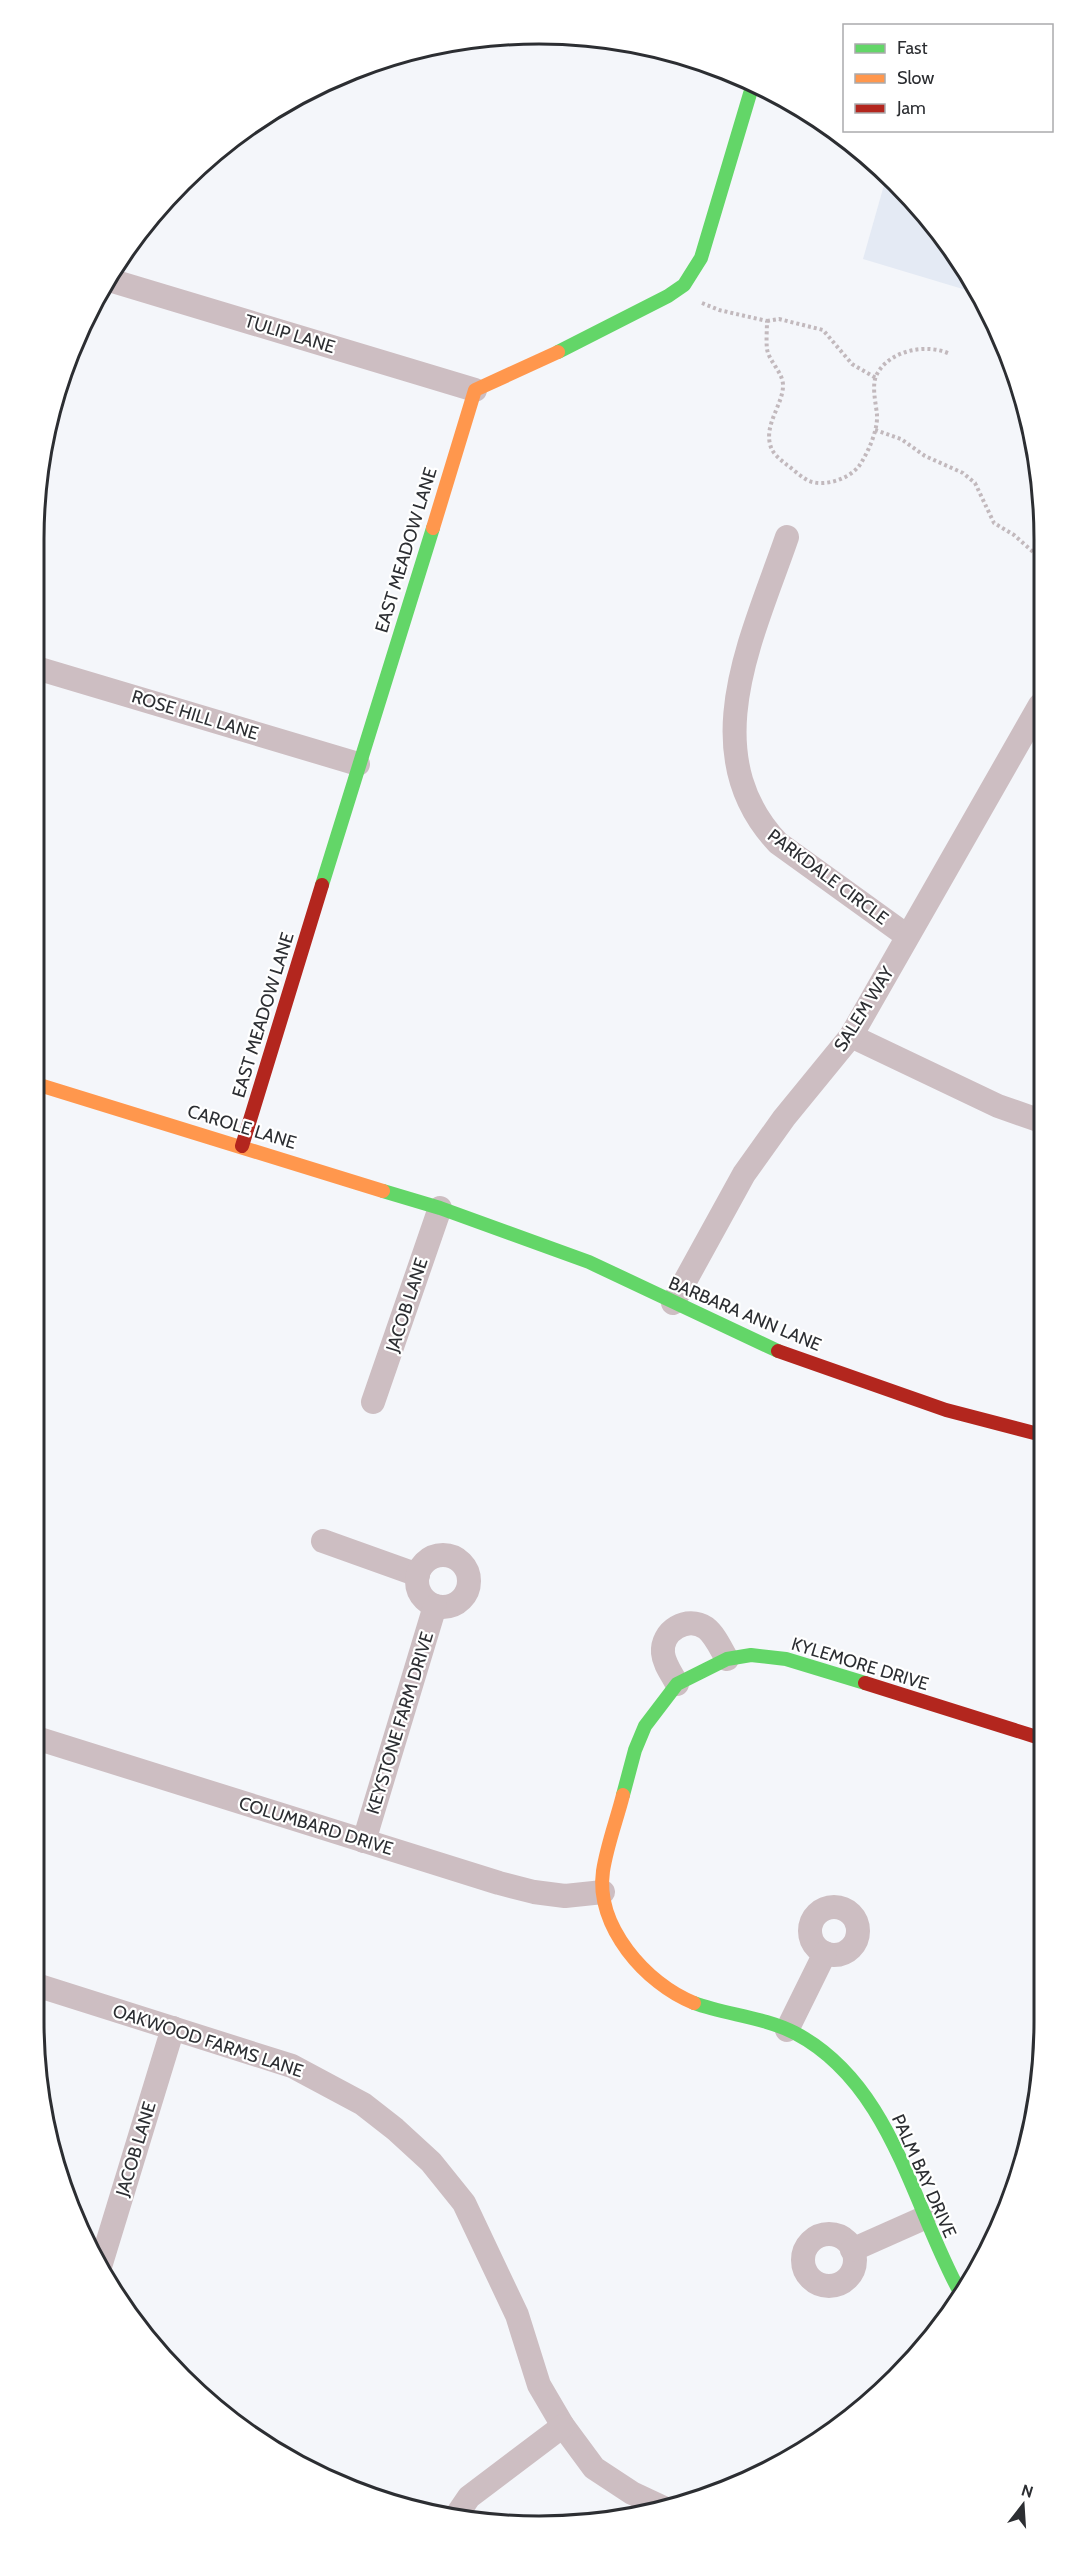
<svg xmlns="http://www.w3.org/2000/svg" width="1077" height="2559" viewBox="0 0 1077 2559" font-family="Cabin,sans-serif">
<rect width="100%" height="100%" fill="#f4f6fa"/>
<polygon fill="#e4eaf4" points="886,178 939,231 976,293 863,259"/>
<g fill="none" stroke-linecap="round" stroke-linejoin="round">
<g stroke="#c2b9bd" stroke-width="4" stroke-dasharray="3 3" stroke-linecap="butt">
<path d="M702,303L719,310L767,321C767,330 766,340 767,349C769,362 784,373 783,387C782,405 765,424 770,444C772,454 780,459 787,465C794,470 801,477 809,481C825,487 849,479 859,466C868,453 878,430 877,415C876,403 871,385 877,374C890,350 927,343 950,354"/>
<polyline points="767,321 779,319 823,330 852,364 876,378"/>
<polyline points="875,430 901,439 925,456 963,473 975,483 994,523 1014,535 1040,558"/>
</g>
<g stroke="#cdbec2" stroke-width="24">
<polyline points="106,279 475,390"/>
<path d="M787,537C753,636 693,753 778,843L907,936"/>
<polyline points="33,667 358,764"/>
<polyline points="851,1036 998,1106 1041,1121"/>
<polyline points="673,1303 744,1174 784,1118 851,1036 1040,705"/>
<polyline points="373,1402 440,1208"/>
<polyline points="323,1541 418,1575"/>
<circle cx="443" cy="1581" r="26"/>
<path d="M677,1684C672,1674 664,1664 663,1653C661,1631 687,1615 706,1628C715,1635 721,1649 727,1659"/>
<polyline points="33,1737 499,1883 534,1892 565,1896 603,1892"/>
<polyline points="364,1841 435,1606"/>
<circle cx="834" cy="1931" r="24"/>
<polyline points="33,1984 292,2066 363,2104 395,2129 431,2162 464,2203 517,2315 539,2385 563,2426 594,2468 632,2493 664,2508"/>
<polyline points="787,2030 825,1953"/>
<circle cx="829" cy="2260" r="26"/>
<polyline points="852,2250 924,2218"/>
<polyline points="99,2270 173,2028"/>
<polyline points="456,2516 469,2497 563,2426"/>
</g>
<g stroke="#63d668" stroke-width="14">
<polyline points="558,352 668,296 684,285 701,258 752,87"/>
<polyline points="322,885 433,528"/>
<polyline points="383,1191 440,1208 589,1262 778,1351"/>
<polyline points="623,1795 635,1750 645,1726 677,1684 727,1659 751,1655 786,1659 865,1683"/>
<path d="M694,2003C727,2015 764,2017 795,2033C892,2084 912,2206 961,2294"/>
</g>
<g stroke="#ff974d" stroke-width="14">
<polyline points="433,528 475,390 558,352"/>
<polyline points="33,1083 383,1191"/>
<path d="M623,1795C617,1819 607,1845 603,1871C595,1926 646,1984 694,2003"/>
</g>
<g stroke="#b3261e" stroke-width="14">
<polyline points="242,1146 322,885"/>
<polyline points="778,1351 946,1410 1042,1435"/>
<polyline points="865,1683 1043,1739"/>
</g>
</g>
<g text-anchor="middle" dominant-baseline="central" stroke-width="4.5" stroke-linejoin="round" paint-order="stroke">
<g font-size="18" fill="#2c2e32" stroke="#fff">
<text transform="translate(290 334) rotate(17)">TULIP LANE</text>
<text transform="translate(406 550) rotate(-73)">EAST MEADOW LANE</text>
<text transform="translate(195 715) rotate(17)">ROSE HILL LANE</text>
<text transform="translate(828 877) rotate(37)">PARKDALE CIRCLE</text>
<text transform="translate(864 1009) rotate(-58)">SALEM WAY</text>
<text transform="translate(263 1015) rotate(-73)">EAST MEADOW LANE</text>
<text transform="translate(242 1127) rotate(17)">CAROLE LANE</text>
<text transform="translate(407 1305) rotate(-72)">JACOB LANE</text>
<text transform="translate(745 1314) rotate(23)">BARBARA ANN LANE</text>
<text transform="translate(860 1664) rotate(17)">KYLEMORE DRIVE</text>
<text transform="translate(400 1723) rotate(-73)">KEYSTONE FARM DRIVE</text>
<text transform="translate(316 1826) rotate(17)">COLUMBARD DRIVE</text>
<text transform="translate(208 2041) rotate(18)">OAKWOOD FARMS LANE</text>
<text transform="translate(136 2149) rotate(-73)">JACOB LANE</text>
<text transform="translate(924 2176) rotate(66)">PALM BAY DRIVE</text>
</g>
</g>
<path d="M0 0H1077V2559H0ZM539 44H539A495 495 0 0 1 1034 539V2021A495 495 0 0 1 539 2516H539A495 495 0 0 1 44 2021V539A495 495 0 0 1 539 44Z" fill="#fff" fill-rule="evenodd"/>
<path fill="none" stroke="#2c2e32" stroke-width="3" d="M539 44H539A495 495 0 0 1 1034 539V2021A495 495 0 0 1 539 2516H539A495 495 0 0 1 44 2021V539A495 495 0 0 1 539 44Z"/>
<rect x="843" y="24" width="210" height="108" fill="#ffffff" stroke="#ababad" stroke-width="1.5"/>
<rect x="855" y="44" width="30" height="9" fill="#63d668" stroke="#ababad" stroke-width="1.5"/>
<text x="897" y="54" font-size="18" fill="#2c2e32">Fast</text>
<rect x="855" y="74" width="30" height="9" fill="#ff974d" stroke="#ababad" stroke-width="1.5"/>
<text x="897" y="84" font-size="18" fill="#2c2e32">Slow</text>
<rect x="855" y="104" width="30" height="9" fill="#b3261e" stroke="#ababad" stroke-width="1.5"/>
<text x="897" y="114" font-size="18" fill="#2c2e32">Jam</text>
<g transform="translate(1023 2505) rotate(17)" stroke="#ffffff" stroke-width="4.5" paint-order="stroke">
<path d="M0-4.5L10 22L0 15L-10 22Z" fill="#2c2e32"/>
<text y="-9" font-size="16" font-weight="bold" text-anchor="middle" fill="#2c2e32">N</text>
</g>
</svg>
